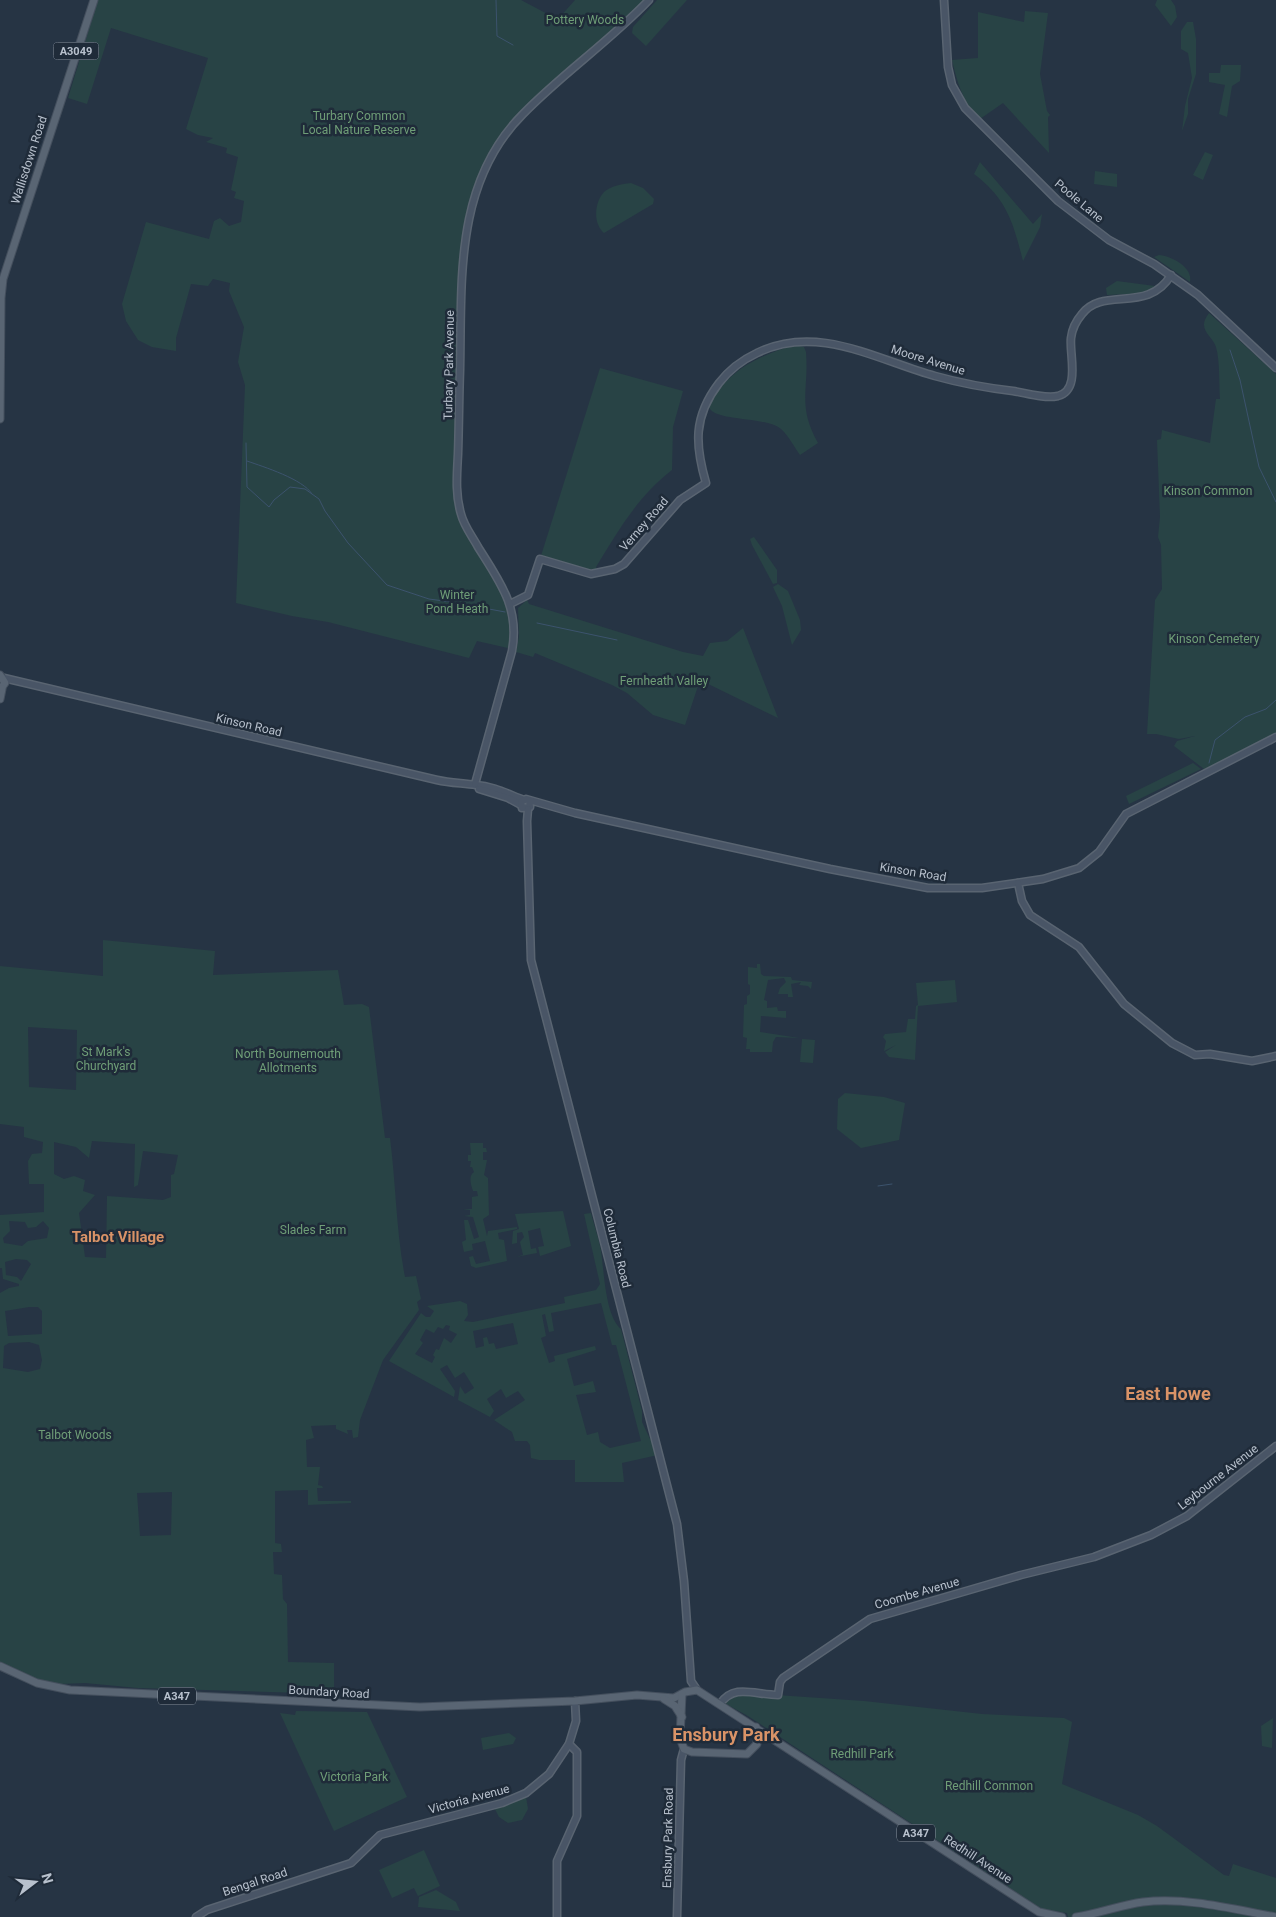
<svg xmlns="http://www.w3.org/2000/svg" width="1276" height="1917" viewBox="0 0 1276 1917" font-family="Roboto,sans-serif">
<rect width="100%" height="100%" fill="#263444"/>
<g fill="#284345" fill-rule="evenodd">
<polygon points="98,0 521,0 555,18 559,18 575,0 649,0 548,90 488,159 466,234 457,495 461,514 510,604 512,649 477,641 469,658 328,622 292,616 236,603 245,385 238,362 244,327 229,291 230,283 213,279 208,286 191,284 176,338 176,351 152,347 138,340 126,321 122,304 146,222 209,239 214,221 220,218 229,226 241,222 244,201 234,198 236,192 231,190 238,157 226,153 227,148 206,142 213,138 198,135 186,129 208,58 111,28 87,104 68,98"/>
<polygon points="657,0 687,0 646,46 632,33 633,27"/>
<polygon points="1157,0 1171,0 1175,6 1177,17 1171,26 1155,5"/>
<path d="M1025,11L1048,13L1040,74L1047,111L1050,115L1048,117L1049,153L1003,103L980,119C963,104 957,81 952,60L978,58V12L1024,22Z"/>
<polygon points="1187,22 1193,22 1196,39 1196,74 1188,99 1188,114 1182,131 1185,106 1192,78 1188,53 1181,49 1181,31"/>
<polygon points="1221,65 1241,65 1240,81 1232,86 1227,117 1219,114 1225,85 1209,82 1209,73 1220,73"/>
<polygon points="1205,152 1213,155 1203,180 1193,175"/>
<path d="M980,162L1033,224L1042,214L1040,227L1023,261C1013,222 1007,199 974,174Z"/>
<polygon points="1095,171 1117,174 1117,187 1094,184"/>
<path d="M631,183L643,188L654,199L653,204L604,233C593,224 594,203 604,192C611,186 621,184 631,183Z"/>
<path d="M1159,255C1171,256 1193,267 1190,282L1154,257Z"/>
<polygon points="1117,281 1155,286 1149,293 1107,295 1106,288"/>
<path d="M1209,313L1276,374V737L1207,773V768L1204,769L1174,746L1177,741L1195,736L1179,739L1156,734H1147L1155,600L1162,589L1161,545L1158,537L1160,517L1157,440L1161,439L1162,430L1210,443L1216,399H1220C1219,385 1220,360 1216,347C1212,335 1196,330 1209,313Z"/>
<path d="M795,345L804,347L806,352C809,392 797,405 818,443L800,455C794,447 789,436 781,429C766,416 714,422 709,407C725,371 760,355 795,345Z"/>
<path d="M600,368L683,391L673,427L672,470C638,496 618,531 596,567L599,574L540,559Z"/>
<polygon points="754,537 777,570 777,583 773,584 752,545 750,539"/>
<polygon points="778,584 788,591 800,620 801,630 792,645 782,606 773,587"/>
<polygon points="527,600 529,604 683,652 703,656 710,643 727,641 743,628 778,718 700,680 685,725 653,715 627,693 612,685 535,653 533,657 516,652 519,636 518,608"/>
<polygon points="1193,763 1201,769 1129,804 1126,796"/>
<path d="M103,940L215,951L213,975L338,970L344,1005L362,1004L369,1007L385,1138H390C396,1184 396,1231 405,1277L416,1276L421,1299L417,1302L419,1310L383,1360L360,1420L358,1437L348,1439L353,1438L352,1430H347L348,1434L336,1429V1425L311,1426L314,1438L306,1440L307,1467H320L318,1485L322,1486L323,1488H317L318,1501H351V1503L308,1505V1490L275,1491V1543L281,1544L282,1552H273L274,1574L282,1575L283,1599L287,1604L288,1662L334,1663V1694L138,1688L85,1683L59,1684L31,1678L0,1662V1293L9,1288L19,1286V1284L3,1279L2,1268H0V1215L44,1212V1184H29L28,1161L32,1154L42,1153L43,1142L24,1137V1127L0,1124V966L103,976ZM28,1027L77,1030L76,1090L29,1087ZM92,1141L135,1144L134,1187L138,1185L143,1151L178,1155L174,1174L171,1175V1197L163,1200L107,1196L106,1258L85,1257L79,1213L95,1195L83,1191L85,1180L74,1176L64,1179L54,1174V1142L76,1147L89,1158ZM9,1221L25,1222L28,1228L36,1227L43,1221L49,1228L47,1238L28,1241L22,1246L4,1243L3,1238L10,1231ZM16,1259L27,1260L31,1264L21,1281L17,1277L6,1275L5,1262ZM29,1307H38L42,1311V1334L8,1336L5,1311ZM29,1342L39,1345L42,1360L40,1369L28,1372L3,1368L4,1346L9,1343ZM172,1492L171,1535L140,1536L137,1493Z"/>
<polygon points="757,964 760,964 761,974 764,976 791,977 792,980 812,982 811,989 808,986 799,985 801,982 791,984 793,997 788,997 788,994 778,994 780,988 786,982 784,978 768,980 764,1000 767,1001 767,1008 777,1007 778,1011 786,1011 786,1018 761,1016 760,1032 799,1038 776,1037 773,1042 772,1052 750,1052 750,1049 746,1049 747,1038 743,1037 744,1005 747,1004 747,996 750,994 750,985 748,984 748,967 757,968"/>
<polygon points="955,980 957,1002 918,1006 915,1060 889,1057 885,1052 896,1045 884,1051 886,1041 883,1037 885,1034 906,1032 908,1019 915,1019 916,1006 918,1005 916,983"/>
<polygon points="802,1039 815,1040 813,1063 800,1062"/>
<polygon points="845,1093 884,1097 905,1103 899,1140 861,1148 837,1129 838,1099"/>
<path d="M470,1143H483V1148H486L487,1152H483V1160H487L484,1175L488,1178L489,1215L483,1219L487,1236L488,1231L517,1227V1229L498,1233L499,1239L504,1240L507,1261L476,1268L471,1266L469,1257L473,1256L476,1264L490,1261L485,1241L472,1244L473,1250L464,1252L462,1242L466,1240L464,1220H468L474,1239L479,1237L473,1217L464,1216L470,1215V1210L463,1209H472V1197L478,1196L477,1191H473C471,1185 468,1176 474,1172L472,1167H470L471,1161H468V1155H471Z"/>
<polygon points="563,1211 571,1246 540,1256 538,1247 544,1246 540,1228 528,1231 531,1249 536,1248 537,1253 516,1257 523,1255 520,1242 524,1237 522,1232 517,1233 517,1243 512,1244 513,1231 519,1229 515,1214"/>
<path d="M591,1213C594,1226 599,1238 601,1251C604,1270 605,1316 621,1329L642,1411V1422L650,1439H654L658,1455L622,1463L624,1482H575V1460H539L531,1458L530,1445L527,1441H515L512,1432L494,1420L525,1400L518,1391L506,1398L501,1389L487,1399L494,1411L490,1417L458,1400L460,1386L465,1394L474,1388L464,1372L455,1378L447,1365L440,1369L455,1391L454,1397L389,1361L421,1313L426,1317H430L434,1311L427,1306L460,1301L467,1304L468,1315L464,1321L473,1322L565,1303L564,1297L596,1290L600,1284L584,1214ZM601,1303L612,1345H616L641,1441L610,1448L600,1442L598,1432L587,1435L576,1395L596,1392L593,1381L574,1386L567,1359L596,1350L595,1346L554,1356L555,1361L549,1363L541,1338L546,1336L542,1315L545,1314L549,1332L554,1331L551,1313ZM513,1323L518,1344L496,1349L494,1343L489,1344L487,1337L483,1338L484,1346L476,1348L473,1331ZM446,1325L450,1326L449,1330L457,1334L451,1343L444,1338L439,1350L436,1349L433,1355L435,1357L432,1363L415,1354L423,1343L420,1340L426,1329L434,1333L438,1327L443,1329Z"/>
<polygon points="732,1692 864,1701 982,1714 1064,1718 1072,1722 1062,1784 1138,1815 1157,1826 1224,1875 1229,1876 1233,1864 1276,1878 1276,1917 1068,1917 1067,1913 1042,1909 748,1716 726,1704 727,1697"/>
<polygon points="296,1711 367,1712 407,1797 334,1831 280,1713 295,1715"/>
<polygon points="1273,1718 1272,1748 1262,1746 1261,1726"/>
<polygon points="509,1733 516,1738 513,1744 483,1750 481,1738"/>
<polygon points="526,1797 528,1809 522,1820 508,1823 499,1817 495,1809"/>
<polygon points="424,1850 440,1886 418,1896 414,1888 392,1898 379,1870"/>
<polygon points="436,1890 456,1902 460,1911 418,1907 419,1897"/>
</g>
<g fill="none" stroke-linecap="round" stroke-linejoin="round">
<g stroke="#3c536d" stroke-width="1">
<polyline points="496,0 497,36 513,45"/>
<polyline points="1230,350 1240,380 1259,467 1276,502"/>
<polyline points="246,443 247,487 269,507 274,500 290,487 305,489 319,499 325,511 348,543 387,585 429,599 451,602"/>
<path d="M247,461C264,467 303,479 312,494"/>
<polyline points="457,603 505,612"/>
<polyline points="537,623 617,640"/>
<polyline points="1209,763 1215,740 1245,717 1266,709 1276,700"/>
<polyline points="878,1186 892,1184"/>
</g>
<defs>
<g id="secondary">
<polyline points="944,0 948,67 952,85 965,108 1058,201 1109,240 1154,264 1198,295 1276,368"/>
<path d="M510,604L528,595L540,559L591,574L615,569L624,564L680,500L706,483C695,445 693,417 719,383C729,370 742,360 757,353C817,323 877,360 935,376C960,383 987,388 1013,391C1026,393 1044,399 1058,396C1081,390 1069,354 1071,338C1072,329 1076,321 1082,314C1103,286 1148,314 1171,275"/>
<path d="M4,678L437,780C450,783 462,783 476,785C493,786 508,794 524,800"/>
<path d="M475,784L512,651C520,608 500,582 478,547C472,536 464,526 461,514C455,494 457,474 458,454C459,426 459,398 460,370C462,280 454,183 523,114C563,73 610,41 649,0"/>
<polyline points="479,789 508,798 521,805"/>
<polyline points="529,800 530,807 522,808 521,802 526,799 575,813 830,869 928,888 982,888 1043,879 1079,868 1099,852 1126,814 1276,737"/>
<polyline points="528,809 527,821 531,960 677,1524 684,1581 691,1681 697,1690"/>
<polyline points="1018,883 1022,901 1030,915 1079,947 1124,1004 1172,1043 1195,1055 1210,1054 1252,1061 1276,1056"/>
<path d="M720,1704C734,1683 755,1695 778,1695L780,1682L783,1678L870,1619L1021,1575L1094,1557L1151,1535L1187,1516L1276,1446"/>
<polyline points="196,1917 207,1910 351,1863 380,1835 502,1803 526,1793 549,1774 569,1744 576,1721 575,1701"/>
<polyline points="557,1917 557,1861 577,1816 577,1752 569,1744"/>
<polyline points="677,1917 681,1760 684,1749"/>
</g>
<g id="primary">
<polyline points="0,419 1,298 3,279 94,0"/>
<polyline points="0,675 5,683 0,690"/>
<polyline points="0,699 2,689"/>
<polyline points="0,1666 37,1683 70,1690 420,1707 575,1701 637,1695 674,1698 685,1692 697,1690 1039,1912 1062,1917"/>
<polyline points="682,1694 680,1738 684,1749 692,1752 747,1754 757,1744 756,1727"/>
<polyline points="664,1699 675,1706 682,1717"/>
<path d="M1076,1917C1098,1914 1120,1905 1143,1902C1188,1897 1232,1909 1276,1917"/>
</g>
</defs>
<use href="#secondary" stroke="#596471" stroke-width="9"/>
<use href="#primary" stroke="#444f5d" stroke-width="9"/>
<use href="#secondary" stroke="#495566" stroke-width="6"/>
<use href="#primary" stroke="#596573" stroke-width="7"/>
</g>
<g text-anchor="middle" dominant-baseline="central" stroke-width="5" stroke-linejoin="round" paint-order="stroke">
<g fill="#1f2b39" stroke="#8a94a1" stroke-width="1">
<rect x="53.5" y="42.5" width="45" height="17" rx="4"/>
<rect x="158" y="1687.5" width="38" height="17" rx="4"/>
<rect x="897" y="1824.5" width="38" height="17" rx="4"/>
</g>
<g font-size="11" font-weight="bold" fill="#b8c1cd">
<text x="76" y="51">A3049</text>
<text x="177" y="1696">A347</text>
<text x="916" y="1833">A347</text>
</g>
<g font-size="12" fill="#6f9e77" stroke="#1f2b39">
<text x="585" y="20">Pottery Woods</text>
<text x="359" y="116">Turbary Common<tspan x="359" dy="14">Local Nature Reserve</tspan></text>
<text x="1208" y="491">Kinson Common</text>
<text x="457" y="595">Winter<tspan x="457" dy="14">Pond Heath</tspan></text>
<text x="1214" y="639">Kinson Cemetery</text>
<text x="664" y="681">Fernheath Valley</text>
<text x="106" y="1052">St Mark's<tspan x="106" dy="14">Churchyard</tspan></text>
<text x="288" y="1054">North Bournemouth<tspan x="288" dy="14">Allotments</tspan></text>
<text x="313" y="1230">Slades Farm</text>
<text x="75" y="1435">Talbot Woods</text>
<text x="862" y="1754">Redhill Park</text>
<text x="354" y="1777">Victoria Park</text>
<text x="989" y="1786">Redhill Common</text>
</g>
<g font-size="12" fill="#b8c1cd" stroke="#1f2b39">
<text transform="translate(29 160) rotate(-72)">Wallisdown Road</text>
<text transform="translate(1079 201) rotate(40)">Poole Lane</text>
<text transform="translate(928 360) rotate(17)">Moore Avenue</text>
<text transform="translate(449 365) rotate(-89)">Turbary Park Avenue</text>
<text transform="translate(644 524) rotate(-49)">Verney Road</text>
<text transform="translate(249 725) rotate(13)">Kinson Road</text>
<text transform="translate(913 872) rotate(9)">Kinson Road</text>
<text transform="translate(617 1248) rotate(76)">Columbia Road</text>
<text transform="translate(1218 1477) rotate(-38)">Leybourne Avenue</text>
<text transform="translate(917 1593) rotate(-16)">Coombe Avenue</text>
<text transform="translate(329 1692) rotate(3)">Boundary Road</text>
<text transform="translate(469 1799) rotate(-15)">Victoria Avenue</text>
<text transform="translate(668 1838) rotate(-89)">Ensbury Park Road</text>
<text transform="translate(978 1859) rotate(33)">Redhill Avenue</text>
<text transform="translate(255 1882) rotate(-18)">Bengal Road</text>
</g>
<g font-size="15" font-weight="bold" fill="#d99367" stroke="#1f2b39">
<text x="118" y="1237">Talbot Village</text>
</g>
<g font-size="18" font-weight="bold" fill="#d99367" stroke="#1f2b39">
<text x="1168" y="1393">East Howe</text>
<text x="726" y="1734">Ensbury Park</text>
</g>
</g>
<g transform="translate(35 1882) rotate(74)" stroke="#1f2b39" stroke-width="4" paint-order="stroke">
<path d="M0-4L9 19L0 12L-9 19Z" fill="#b8c1cd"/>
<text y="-8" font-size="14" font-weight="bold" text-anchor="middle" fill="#b8c1cd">N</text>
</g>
</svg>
